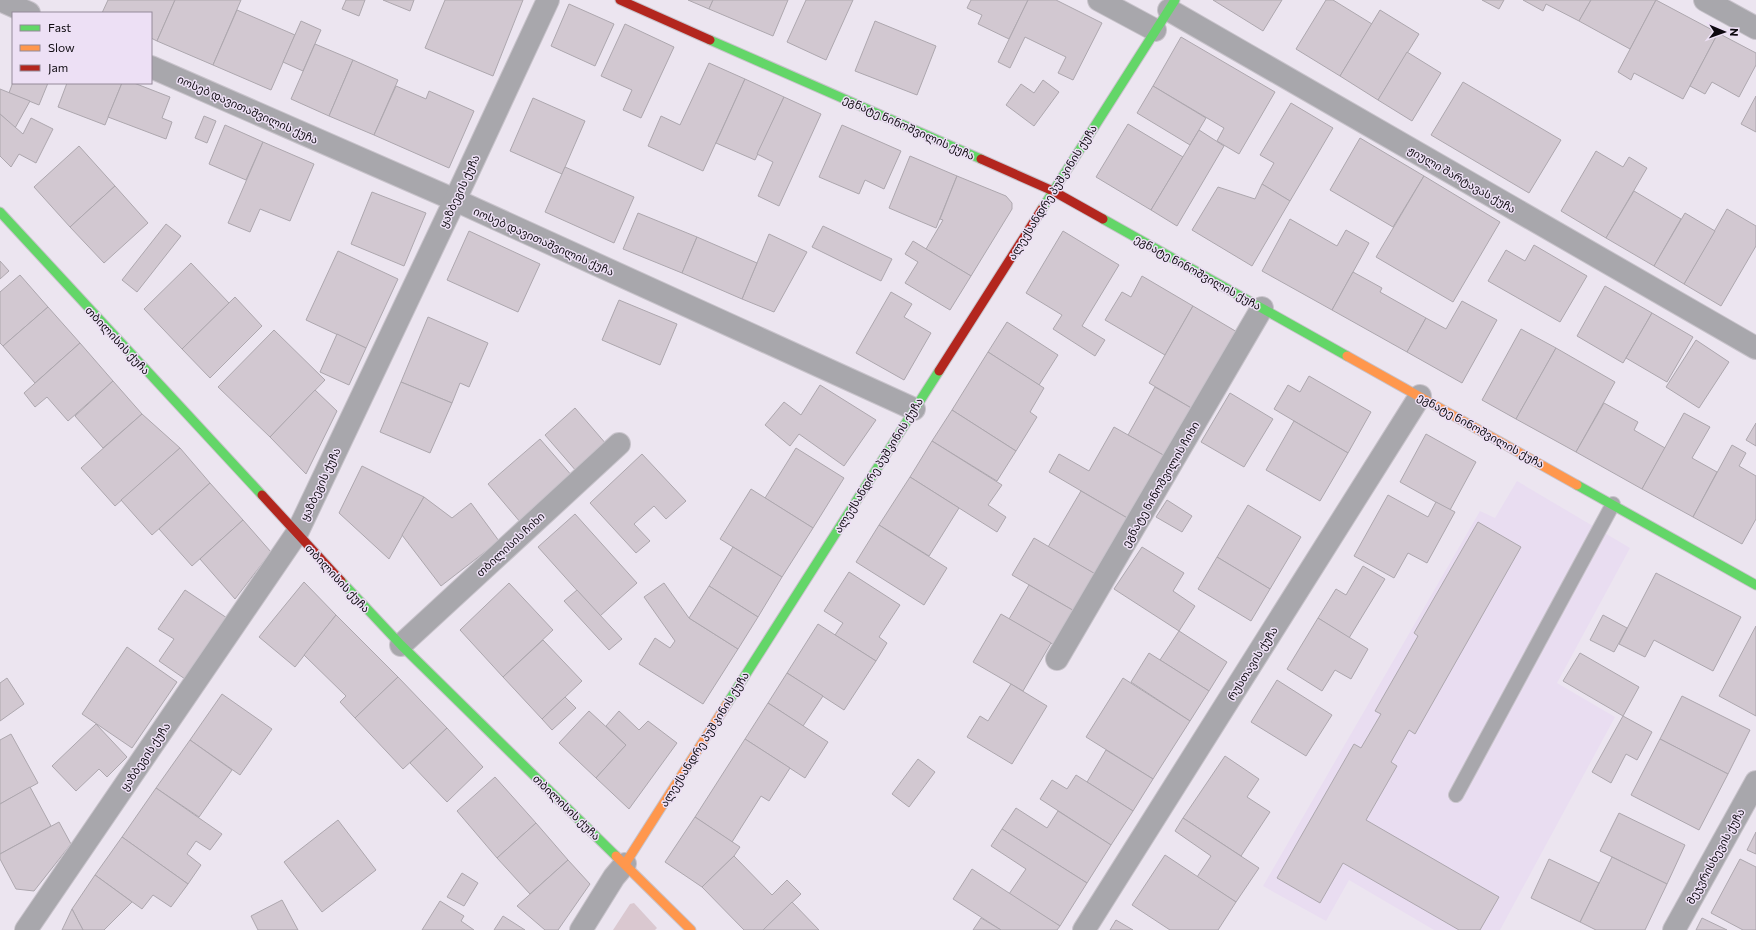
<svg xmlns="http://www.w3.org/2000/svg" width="1756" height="930" viewBox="0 0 1756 930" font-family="Commissioner,'Noto Sans Georgian',sans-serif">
<rect width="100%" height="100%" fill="#ece5f0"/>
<polygon fill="#e9ddf1" points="1517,481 1630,548 1557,683 1615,717 1500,930 1434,930 1349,880 1326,921 1263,886 1480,511 1495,518"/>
<polygon fill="#dac8d0" points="634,903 657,928 655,930 613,930 630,904"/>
<g fill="#d2c8d1" stroke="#ada7ae">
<polygon points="108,0 175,0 157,41 151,38 151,13 102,13"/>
<polygon points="175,0 241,0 213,65 157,41"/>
<polygon points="346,0 365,0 359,16 342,9"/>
<polygon points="383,0 414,0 410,11"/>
<polygon points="445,0 523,0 493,76 425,48"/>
<polygon points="688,0 713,0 709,9"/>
<polygon points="713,0 788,0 773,36 709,9"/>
<polygon points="806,0 853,0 826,60 787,42"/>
<polygon points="971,0 1028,0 1009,39 978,24 982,15 967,8"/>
<polygon points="1028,0 1056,0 1102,23 1073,80 1058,73 1066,57 1025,37 1010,68 998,62"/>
<polygon points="1213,0 1282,0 1263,31"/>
<polygon points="1326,0 1333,0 1372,24 1340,76 1296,49"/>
<polygon points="1482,0 1504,0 1499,9"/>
<polygon points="1523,0 1591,0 1579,21 1546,4 1543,11"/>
<polygon points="1591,0 1656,0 1630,49 1579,21"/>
<polygon points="1656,0 1718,33 1683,99 1634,73 1631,80 1618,72"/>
<polygon points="569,4 614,24 595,66 551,46"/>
<polygon points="237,10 295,35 271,90 213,65"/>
<polygon points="1380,10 1419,34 1378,100 1340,76"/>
<polygon points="301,21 321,30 303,71 283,62"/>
<polygon points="875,21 936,46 917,95 855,71"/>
<polygon points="625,24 674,47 641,118 623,110 632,90 601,76"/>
<polygon points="1718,33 1756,53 1756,65 1739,97 1712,82 1705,94 1690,86"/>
<polygon points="1181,37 1275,92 1239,154 1217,141 1224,128 1153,86"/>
<polygon points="315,44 353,60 329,116 291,99"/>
<polygon points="1407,52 1441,73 1412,121 1378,100"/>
<polygon points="353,60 398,80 374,135 329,116"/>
<polygon points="709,63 745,79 703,171 648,146 661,116 680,125"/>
<polygon points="745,79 784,97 755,160 716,143"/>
<polygon points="1043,80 1059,92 1034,126 1006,105 1021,84 1034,93"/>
<polygon points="13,82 13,83 48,83 39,105 9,93"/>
<polygon points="1463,82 1561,140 1529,193 1431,135"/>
<polygon points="67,83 122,83 105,125 58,107"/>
<polygon points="122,83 134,83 170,97 162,118 172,122 166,139 108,117"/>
<polygon points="396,86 426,99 429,91 474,111 449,168 374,135"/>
<polygon points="1153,86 1206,118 1190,145 1137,113"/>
<polygon points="0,89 30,101 15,128 0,114"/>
<polygon points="1756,96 1756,132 1741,124"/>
<polygon points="784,97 821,114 779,206 758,196 773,162 757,154"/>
<polygon points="533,98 585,121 562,174 510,151"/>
<polygon points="1291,103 1333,128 1290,201 1262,184 1274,163 1260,155"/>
<polygon points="0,114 23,134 31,118 53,129 36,163 19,154 11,167 0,156"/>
<polygon points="204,116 216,121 207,143 195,138"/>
<polygon points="1128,124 1183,157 1151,210 1096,177"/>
<polygon points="225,125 263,142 246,180 209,164"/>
<polygon points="842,125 901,151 884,189 865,180 859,194 819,177"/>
<polygon points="1199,130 1224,146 1177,226 1151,210"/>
<polygon points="1360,138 1424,176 1393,227 1330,190"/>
<polygon points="263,142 314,164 290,221 260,209 250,232 228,223"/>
<polygon points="79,146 115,186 70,227 34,187"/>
<polygon points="1596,151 1623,167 1629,157 1647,168 1606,238 1561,211"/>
<polygon points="910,156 957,176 936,228 889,208"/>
<polygon points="565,167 634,197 614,243 545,212"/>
<polygon points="957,176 1006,196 1012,203 1012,209 971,276 926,249 943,220 940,219"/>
<polygon points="1424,176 1500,222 1453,302 1376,257"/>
<polygon points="1262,184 1290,201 1252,266 1192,230 1218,187 1255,199"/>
<polygon points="115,186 148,223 104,263 70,227"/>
<polygon points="1634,191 1681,219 1654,266 1606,238"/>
<polygon points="372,192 426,213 404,266 351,244"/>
<polygon points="1727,209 1756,226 1756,246 1721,306 1684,284"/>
<polygon points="638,213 697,237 682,273 623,249"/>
<polygon points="1685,213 1715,231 1684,284 1654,266"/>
<polygon points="1290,219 1337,246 1346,230 1369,243 1332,310 1262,271"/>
<polygon points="166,224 181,236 137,292 122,280"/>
<polygon points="823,226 892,259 881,281 812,247"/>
<polygon points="469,231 540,264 518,312 447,280"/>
<polygon points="1063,231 1119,265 1082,326 1105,340 1095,356 1053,329 1062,315 1026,293"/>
<polygon points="769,234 807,252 774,312 742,299"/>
<polygon points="697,237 757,263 742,299 682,273"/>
<polygon points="913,241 971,276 950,310 905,283 918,262 905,254"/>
<polygon points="1534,245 1587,276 1560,322 1488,281 1506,250 1525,261"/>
<polygon points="338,251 398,279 366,348 306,320"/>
<polygon points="0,261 9,271 0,279"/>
<polygon points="191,263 229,303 182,349 144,309"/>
<polygon points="1353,272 1382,288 1380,292 1426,318 1407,352 1332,310"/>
<polygon points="20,275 48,307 3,346 0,343 0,292"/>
<polygon points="1142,276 1193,306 1165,355 1105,320 1122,292 1131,297"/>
<polygon points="1605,286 1652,313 1623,363 1577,336"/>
<polygon points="891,292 912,304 904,317 931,333 904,380 856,353"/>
<polygon points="235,297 262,326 210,378 182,349"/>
<polygon points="619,300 677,324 660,365 602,340"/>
<polygon points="1462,301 1497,320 1462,383 1407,352 1426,318 1446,329"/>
<polygon points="1193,306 1237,332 1193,409 1149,383"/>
<polygon points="48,307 80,343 35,383 3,346"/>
<polygon points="1652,313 1693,337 1667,382 1626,358"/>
<polygon points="428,317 488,343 469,387 460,383 452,403 401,382"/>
<polygon points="1007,322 1058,355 1039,385 988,352"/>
<polygon points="1521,329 1556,348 1516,419 1482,400"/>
<polygon points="274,330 325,380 270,437 218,387"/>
<polygon points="337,334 366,348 349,385 320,372"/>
<polygon points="1696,340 1729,362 1699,408 1666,387"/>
<polygon points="80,343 113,381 68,421 47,397 35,407 24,393"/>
<polygon points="1556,348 1615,382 1576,452 1516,419"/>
<polygon points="988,352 1044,388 1030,412 1037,417 1016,451 952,410"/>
<polygon points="1309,376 1371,412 1348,453 1274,409 1288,385 1300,392"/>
<polygon points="113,381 142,414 103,448 75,416"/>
<polygon points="401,382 452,403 430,453 380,432"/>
<polygon points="820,385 876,420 844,466 799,434 790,446 765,425 784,402 801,415"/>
<polygon points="1155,387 1193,409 1165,456 1128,435"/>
<polygon points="315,390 337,411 306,474 270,437"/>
<polygon points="1230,393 1273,419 1244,467 1201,442"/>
<polygon points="1604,403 1638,422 1634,430 1665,448 1642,489 1576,452"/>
<polygon points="575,408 607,445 577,472 545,435"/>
<polygon points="952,410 1016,451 997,481 932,441"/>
<polygon points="1684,413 1710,427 1692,458 1717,472 1693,517 1642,489"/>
<polygon points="142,414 180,448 115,506 81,468"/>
<polygon points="1294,421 1348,453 1320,501 1266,470"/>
<polygon points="1756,423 1756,446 1746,440"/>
<polygon points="1114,427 1165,456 1129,519 1049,472 1059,454 1089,471"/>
<polygon points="1426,434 1476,462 1450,510 1400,482"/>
<polygon points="540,439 573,477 521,523 488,484"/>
<polygon points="932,441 1002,485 988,505 1006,517 997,532 910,477"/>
<polygon points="1732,445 1746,453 1739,466 1756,476 1756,519 1742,544 1693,517"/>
<polygon points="180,448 210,483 152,535 121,500"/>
<polygon points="796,448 844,478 813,528 765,498"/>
<polygon points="642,454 686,501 666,519 654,506 634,524 650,541 636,553 590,503"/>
<polygon points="362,466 424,497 389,559 339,513"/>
<polygon points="910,477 959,508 929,556 879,525"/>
<polygon points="210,483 243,520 192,566 159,529"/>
<polygon points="751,489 813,528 782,577 720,539"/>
<polygon points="1081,491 1129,519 1097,575 1048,547"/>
<polygon points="1388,495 1428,517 1436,502 1455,512 1427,563 1408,553 1394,578 1354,556"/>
<polygon points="424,497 452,518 471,503 499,541 441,586 402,535"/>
<polygon points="1167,500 1192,516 1182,532 1156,517"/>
<polygon points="1248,505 1301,537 1270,589 1217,557"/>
<polygon points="575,514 637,583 600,616 538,547"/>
<polygon points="243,520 271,552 235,599 200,559"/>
<polygon points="1478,522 1521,547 1415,734 1409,730 1391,762 1397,766 1366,820 1499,897 1480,930 1459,930 1343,863 1320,903 1277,878 1354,744 1361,748 1381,714 1375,711 1418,636 1414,633"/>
<polygon points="879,525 947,568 924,605 856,562"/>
<polygon points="1034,538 1097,575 1076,612 1012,575"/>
<polygon points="733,547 782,577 758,617 709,586"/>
<polygon points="1142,547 1184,573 1173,591 1195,606 1179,631 1114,589"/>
<polygon points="1217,557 1270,589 1251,621 1198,589"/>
<polygon points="1363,566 1385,579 1349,638 1318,618 1336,589 1346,595"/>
<polygon points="849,572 900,605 879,637 887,643 876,661 835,635 843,623 824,611"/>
<polygon points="1656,573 1741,617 1713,671 1654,640 1645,657 1619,644"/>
<polygon points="304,582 336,615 295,667 259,637"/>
<polygon points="509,583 553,630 503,677 460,630"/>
<polygon points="664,583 689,618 738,649 703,704 639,664 655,638 670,648 675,641 644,597"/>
<polygon points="1029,585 1076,612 1056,646 1009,619"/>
<polygon points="709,586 758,617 738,649 689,618"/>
<polygon points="185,590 227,618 185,679 159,661 174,639 158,629"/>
<polygon points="577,590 622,639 609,650 564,601"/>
<polygon points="1001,614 1051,643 1023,691 973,662"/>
<polygon points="336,615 398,677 355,718 340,702 346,696 304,655"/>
<polygon points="1603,615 1627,628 1614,652 1590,640"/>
<polygon points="1318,618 1368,649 1351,679 1335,670 1322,691 1287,669"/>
<polygon points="818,624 876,661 844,710 787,673"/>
<polygon points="1756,626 1756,716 1719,696"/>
<polygon points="1179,631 1227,662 1209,691 1160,660"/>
<polygon points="543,640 582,681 542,719 503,677"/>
<polygon points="127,647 177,682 132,748 82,714"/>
<polygon points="1149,653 1209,691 1190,721 1131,682"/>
<polygon points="1580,653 1639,687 1623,716 1563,681"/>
<polygon points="787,673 823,696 803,726 768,703"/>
<polygon points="398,677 447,728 403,769 355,718"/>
<polygon points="7,678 24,704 0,721 0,683"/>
<polygon points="1123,678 1190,721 1153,779 1086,737"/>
<polygon points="1277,680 1332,715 1306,756 1251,722"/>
<polygon points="1011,684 1047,706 1012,764 967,737 980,716 988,721"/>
<polygon points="222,694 272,729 240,775 190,740"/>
<polygon points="1682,696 1750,730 1728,774 1660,739"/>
<polygon points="565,697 576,708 552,730 542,719"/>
<polygon points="768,703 828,742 805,778 745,739"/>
<polygon points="589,711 626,745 596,778 559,743"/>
<polygon points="619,711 639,730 648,721 677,743 629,809 596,778 626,745 606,726"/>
<polygon points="1623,716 1652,732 1637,760 1626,754 1611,783 1592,772"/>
<polygon points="96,724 127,757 107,777 99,769 76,791 52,766"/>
<polygon points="447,728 483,767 447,802 410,763"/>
<polygon points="11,734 38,783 0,804 0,740"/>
<polygon points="745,739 790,768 769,801 761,796 732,842 695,817"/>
<polygon points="1660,739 1728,774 1699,830 1631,795"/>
<polygon points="190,740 232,770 199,817 156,788"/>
<polygon points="1106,750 1153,779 1133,811 1087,782"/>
<polygon points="1225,756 1259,779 1247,797 1270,812 1241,856 1183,818"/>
<polygon points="918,759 935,772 909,807 892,794"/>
<polygon points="1076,775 1133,811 1111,845 1040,799 1052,780 1067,789"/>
<polygon points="495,777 536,823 497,858 457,811"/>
<polygon points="30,787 51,826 0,854 0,804"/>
<polygon points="156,788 222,834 210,850 196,841 187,854 201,865 188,884 122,837"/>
<polygon points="1016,808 1047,828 1058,811 1111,845 1087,883 1002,829"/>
<polygon points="1619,813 1685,845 1667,884 1600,851"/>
<polygon points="695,817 740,847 734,856 702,887 665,862"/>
<polygon points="1183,818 1259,868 1236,902 1197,877 1211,856 1175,831"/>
<polygon points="338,820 376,870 322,912 284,862"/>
<polygon points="59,822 71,844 34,891 16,889 0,859 0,854"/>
<polygon points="536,823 568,860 530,894 497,858"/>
<polygon points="1002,829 1087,883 1060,926 1009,894 1026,869 991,846"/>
<polygon points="1756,832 1756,854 1747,850"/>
<polygon points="122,837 188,884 171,907 153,895 142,909 95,875"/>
<polygon points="1165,855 1236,902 1218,930 1170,930 1132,905"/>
<polygon points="734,856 772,895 787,880 801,894 763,930 744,930 702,887"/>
<polygon points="1612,857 1667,884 1645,930 1596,930 1580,922"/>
<polygon points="1549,859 1599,883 1580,922 1531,898"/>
<polygon points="1740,859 1756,867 1756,930 1743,930 1711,913"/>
<polygon points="568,860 590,884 558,930 545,930 517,906"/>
<polygon points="972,869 1060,926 1057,930 1001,930 953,899"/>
<polygon points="462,873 478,883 464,906 447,897"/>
<polygon points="95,875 132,902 104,930 83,930 72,909"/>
<polygon points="282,900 298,930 258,930 251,916"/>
<polygon points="440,901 464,916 461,921 474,930 422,930"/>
<polygon points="792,902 819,930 763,930"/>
<polygon points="72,909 83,930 62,930"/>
<polygon points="503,916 525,930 494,930"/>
<polygon points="981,918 1001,930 973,930"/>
<polygon points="1702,918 1727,930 1696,930"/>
<polygon points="1116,920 1133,930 1110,930"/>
</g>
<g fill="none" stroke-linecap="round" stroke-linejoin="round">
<defs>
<polyline id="lane" points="1456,795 1613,504"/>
<g id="street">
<polyline points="0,0 29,13"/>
<polyline points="1099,0 1155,30"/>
<polyline points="1705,0 1756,28"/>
<polyline points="1169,10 1756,348"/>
<polyline points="151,67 455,200 914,409"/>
<polyline points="401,645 619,444"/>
<polyline points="1057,659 1262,308"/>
<polyline points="26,930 297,533 455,200 548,0"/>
<polyline points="581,930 614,877 625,864"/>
<polyline points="1084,930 1420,396"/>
<polyline points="1674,930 1756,782"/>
</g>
<g id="fast">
<polyline points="710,40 981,159"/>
<polyline points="1042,209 1175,0"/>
<polyline points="0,212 262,495"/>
<polyline points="1103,219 1347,356"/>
<polyline points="1577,485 1756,585"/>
<polyline points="341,581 401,645 616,856"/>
<polyline points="727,704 939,371"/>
</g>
<g id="slow">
<polyline points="1347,356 1577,485"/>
<polyline points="616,856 691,930"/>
<polyline points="625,864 727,704"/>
</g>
<g id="jam">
<polyline points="620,0 710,40"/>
<polyline points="981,159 1053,191 1103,219"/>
<polyline points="939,371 1042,209"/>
<polyline points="262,495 341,581"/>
</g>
</defs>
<use href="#lane" stroke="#c8c3cb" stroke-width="16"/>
<use href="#street" stroke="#c8c3cb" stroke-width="24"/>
<use href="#fast" stroke="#c8c3cb" stroke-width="11"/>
<use href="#slow" stroke="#c8c3cb" stroke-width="11"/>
<use href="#jam" stroke="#c8c3cb" stroke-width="11"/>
<use href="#lane" stroke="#a8a7ac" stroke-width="14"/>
<use href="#street" stroke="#a8a7ac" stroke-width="22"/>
<use href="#fast" stroke="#63d668" stroke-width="9"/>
<use href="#slow" stroke="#ff974d" stroke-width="9"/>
<use href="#jam" stroke="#b3261e" stroke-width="9"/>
</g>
<g text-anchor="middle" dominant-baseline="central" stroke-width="3" stroke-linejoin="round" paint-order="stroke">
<g font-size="11" fill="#0e0a10" stroke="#ede0f5">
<text transform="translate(248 109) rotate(24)">იოსებ დავითაშვილის ქუჩა</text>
<text transform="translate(909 127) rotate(24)">ეგნატე ნინოშვილის ქუჩა</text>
<text transform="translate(1462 179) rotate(30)">ჟიული შარტავას ქუჩა</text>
<text transform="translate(459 191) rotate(-65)">ყაზბეგის ქუჩა</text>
<text transform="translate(1052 192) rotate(-58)">ალექსანდრე პუშკინის ქუჩა</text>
<text transform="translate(544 241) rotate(24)">იოსებ დავითაშვილის ქუჩა</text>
<text transform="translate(1198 272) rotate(29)">ეგნატე ნინოშვილის ქუჩა</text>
<text transform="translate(118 340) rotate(47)">თბილისის ქუჩა</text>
<text transform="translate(1481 430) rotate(29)">ეგნატე ნინოშვილის ქუჩა</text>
<text transform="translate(878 465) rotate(-58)">ალექსანდრე პუშკინის ქუჩა</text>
<text transform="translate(320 484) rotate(-65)">ყაზბეგის ქუჩა</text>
<text transform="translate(1160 484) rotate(-60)">ეგნატე ნინოშვილის ჩიხი</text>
<text transform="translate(510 544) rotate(-43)">თბილისის ჩიხი</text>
<text transform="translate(338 578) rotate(47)">თბილისის ქუჩა</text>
<text transform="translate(1252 663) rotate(-58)">რუსთავის ქუჩა</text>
<text transform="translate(704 739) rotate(-58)">ალექსანდრე პუშკინის ქუჩა</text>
<text transform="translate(145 756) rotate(-56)">ყაზბეგის ქუჩა</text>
<text transform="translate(567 807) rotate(44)">თბილისის ქუჩა</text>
<text transform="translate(1715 856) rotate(-61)">მეჯვრისხევის ქუჩა</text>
</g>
</g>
<rect x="12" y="12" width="140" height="72" fill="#ede0f5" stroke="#948a99"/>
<rect x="20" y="25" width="20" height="6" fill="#63d668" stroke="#948a99"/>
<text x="48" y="32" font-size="12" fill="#0e0a10">Fast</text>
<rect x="20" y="45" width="20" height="6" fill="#ff974d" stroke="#948a99"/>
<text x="48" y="52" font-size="12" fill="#0e0a10">Slow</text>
<rect x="20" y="65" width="20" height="6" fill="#b3261e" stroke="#948a99"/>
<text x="48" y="72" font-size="12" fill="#0e0a10">Jam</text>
<g transform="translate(1724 32) rotate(92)" stroke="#ede0f5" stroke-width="3" paint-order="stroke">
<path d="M0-3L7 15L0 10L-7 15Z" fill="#0e0a10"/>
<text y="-6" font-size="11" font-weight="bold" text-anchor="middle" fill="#0e0a10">N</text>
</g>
</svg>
